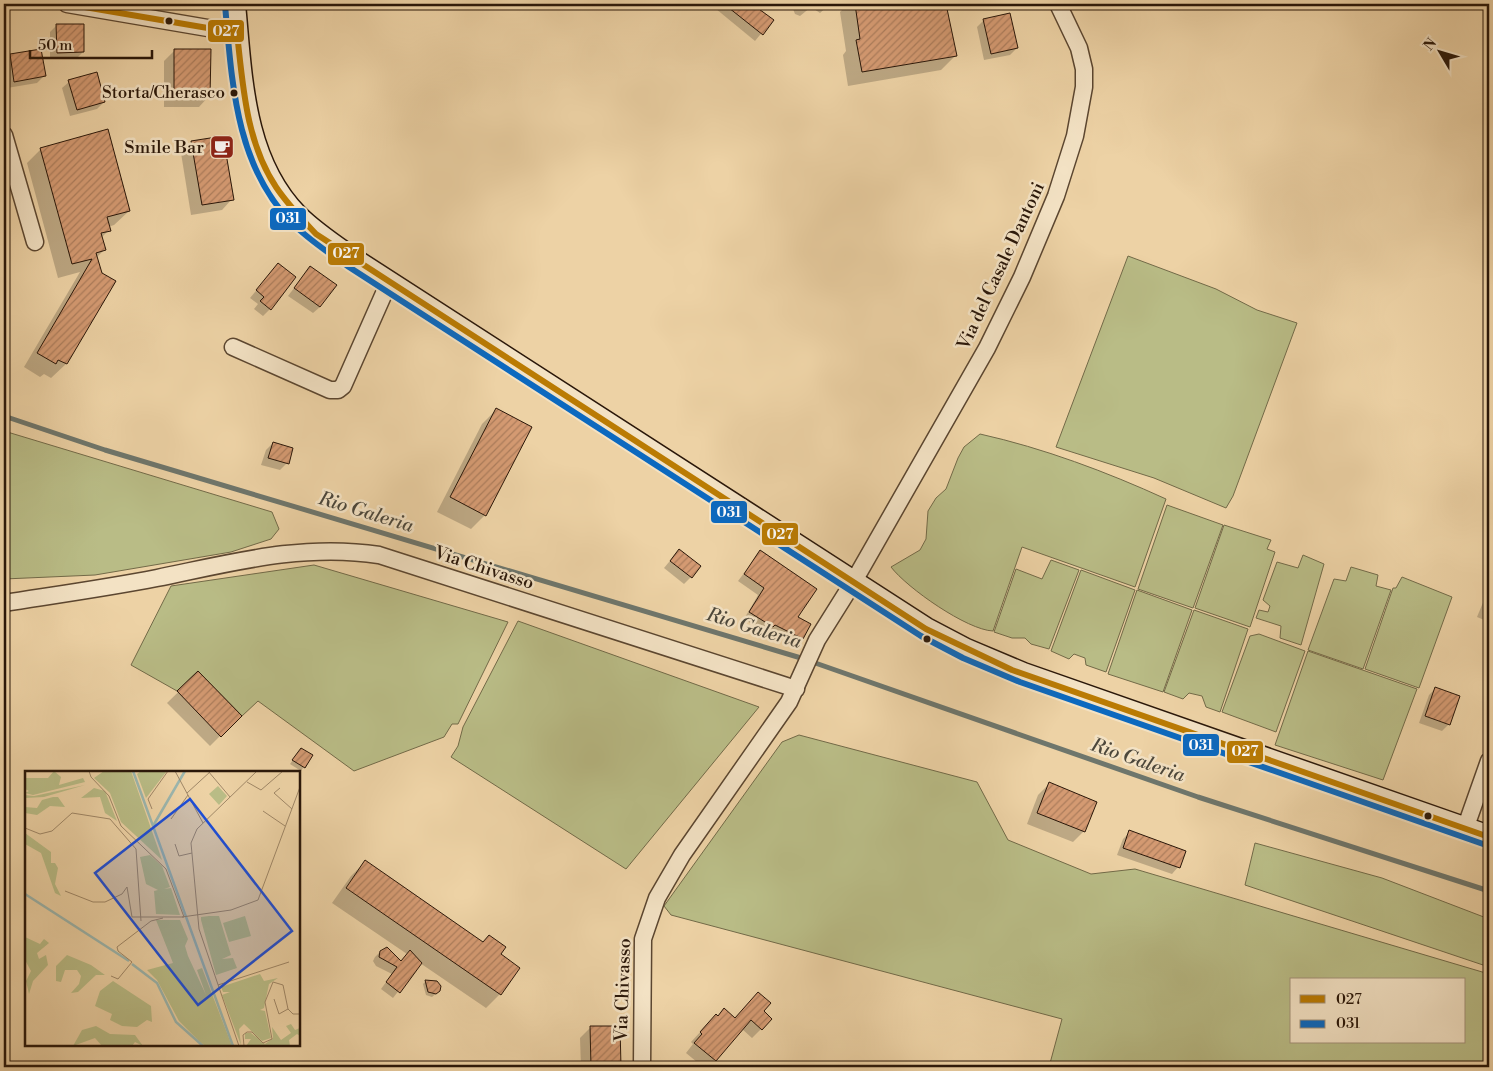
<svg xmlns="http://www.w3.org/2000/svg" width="1493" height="1071" viewBox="0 0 1493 1071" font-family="'Libre Bodoni',serif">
<defs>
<pattern id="building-hatch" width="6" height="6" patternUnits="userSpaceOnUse" patternTransform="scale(1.25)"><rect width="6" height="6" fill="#d49a72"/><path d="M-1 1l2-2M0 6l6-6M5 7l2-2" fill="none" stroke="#ac7d5c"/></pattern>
</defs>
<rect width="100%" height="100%" fill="#edd2a5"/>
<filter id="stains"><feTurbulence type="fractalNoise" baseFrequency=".004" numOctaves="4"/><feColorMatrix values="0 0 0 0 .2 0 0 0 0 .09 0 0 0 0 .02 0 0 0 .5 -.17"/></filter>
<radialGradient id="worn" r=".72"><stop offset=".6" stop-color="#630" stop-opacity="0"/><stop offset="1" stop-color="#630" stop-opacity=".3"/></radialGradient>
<g fill="#b9bc86" stroke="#726a48" fill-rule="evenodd">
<polygon points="1128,256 1216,289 1257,310 1297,323 1233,496 1226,508 1154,478 1056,447"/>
<polygon points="4,431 272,512 279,529 271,539 231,552 95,575 4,579"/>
<path d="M980,434C1043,448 1107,472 1166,499L1135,587L1022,547L993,631C967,630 907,588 891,567L920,550L926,539L928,511L936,498L946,489L958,458L964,447Z"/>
<polygon points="1167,505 1223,525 1193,608 1138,589"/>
<polygon points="1224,525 1271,540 1267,549 1275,552 1250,627 1195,608"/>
<polygon points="1303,555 1324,564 1301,645 1280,638 1281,626 1256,618 1259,610 1268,612 1270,606 1263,600 1277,562 1298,568"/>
<polygon points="1051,560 1079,570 1049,649 1031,644 1025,638 1012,638 994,632 1016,569 1042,579"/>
<polygon points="314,565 508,622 458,724 452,724 444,737 354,771 258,701 242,716 198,671 177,691 131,665 171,586"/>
<polygon points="1351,567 1378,575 1376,586 1391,590 1363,669 1308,650 1334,579 1346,581"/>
<polygon points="1081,570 1135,590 1106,672 1086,665 1085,658 1074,654 1069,659 1051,651"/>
<polygon points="1402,577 1452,597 1419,688 1365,669 1393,588 1396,588"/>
<polygon points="1137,590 1192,610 1163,692 1108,674"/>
<polygon points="1194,610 1248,629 1220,712 1206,707 1202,696 1189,693 1183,699 1164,692"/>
<polygon points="518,621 759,707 626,869 451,757 458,746 463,727"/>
<polygon points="1259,634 1305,651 1276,732 1222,712 1250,636"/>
<polygon points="1308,651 1417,689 1383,780 1275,745"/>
<path d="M799,735L977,782L1008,840L1091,874L1135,869L1489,974V1067H1049L1062,1019L671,915L664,906L782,742ZM1292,980H1464V1042H1292Z"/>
<polygon points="1255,843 1382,878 1489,919 1489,967 1245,885"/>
</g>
<g fill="#0003">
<polygon points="710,4 748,4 772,20 755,41"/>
<polygon points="796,4 809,4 813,7 817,4 830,4 820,13 811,7 800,16 795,14 793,9"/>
<polygon points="848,4 946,4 955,56 941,70 848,86 843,55 846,51 840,12"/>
<polygon points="984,20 1017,48 1010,55 984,60 977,27"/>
<polygon points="57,25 83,52 76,59 50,59 50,32"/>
<polygon points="175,50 209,96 199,107 164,107 164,61"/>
<polygon points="10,56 44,76 37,83 7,88 4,62"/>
<polygon points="69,82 104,102 97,109 70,116 62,88"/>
<polygon points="192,142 232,199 222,210 191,215 181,153"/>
<polygon points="41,149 129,211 114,225 108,227 109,230 101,238 104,250 96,258 101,274 114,282 66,364 51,378 44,374 40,377 24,367 80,272 58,278 27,163"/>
<polygon points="278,264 270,309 263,316 254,309 258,304 250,298"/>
<polygon points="310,267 320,307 313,313 288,296"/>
<polygon points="496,410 485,515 471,529 437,512 482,424"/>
<polygon points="273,443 287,463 280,470 261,465 266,450"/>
<polygon points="679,550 691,577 684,584 664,568"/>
<polygon points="760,552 796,618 802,638 796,645 768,631 766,633 744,619 758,595 738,581"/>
<polygon points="1489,588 1489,622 1477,617"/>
<polygon points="198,673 240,716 210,746 167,703"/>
<polygon points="1436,688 1459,697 1448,725 1442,731 1419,723 1429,695"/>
<polygon points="301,749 311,756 301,771 290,764"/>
<polygon points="1049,784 1084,831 1073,842 1027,824 1038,795"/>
<polygon points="1130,832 1178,867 1172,874 1117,855 1123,839"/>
<polygon points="365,862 518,968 500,994 486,1008 420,963 393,998 381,989 392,974 376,966 373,961 375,957 382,950 400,962 407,954 332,903 351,876"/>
<polygon points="426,981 439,991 432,997 426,995 423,984"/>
<polygon points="762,1012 761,1029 752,1038 742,1029 708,1067 703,1067 686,1053 693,1044 691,1042 716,1015 735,1019"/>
<polygon points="619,1027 620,1067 581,1067 580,1038 590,1028"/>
</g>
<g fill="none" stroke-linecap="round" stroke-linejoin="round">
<polyline stroke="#6e766c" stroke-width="5" points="4,416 105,450 801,658 1198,797 1489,891"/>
</g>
<g fill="url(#building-hatch)" stroke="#2a1709">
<polygon points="724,4 752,4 774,20 763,35"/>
<polygon points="855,4 946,4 957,56 862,72 856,40 860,39"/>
<polygon points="1010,13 1018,48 991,54 983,19"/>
<polygon points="56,24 84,24 84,52 57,53"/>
<polygon points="41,49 46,76 14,82 10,54"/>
<polygon points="174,49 211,49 210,97 174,97"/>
<polygon points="97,72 105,102 77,110 68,80"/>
<polygon points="108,129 130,211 107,217 111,231 101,233 106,250 96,253 102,273 116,281 67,364 58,360 56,364 37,353 92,259 72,264 40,148"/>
<polygon points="223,136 234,200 202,205 191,141"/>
<polygon points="278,263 296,277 271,310 260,301 264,297 256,290"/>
<polygon points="310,266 337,285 320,307 294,288"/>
<polygon points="496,408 532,427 486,516 450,497"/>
<polygon points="273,442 293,448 289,464 268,458"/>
<polygon points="679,549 701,566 692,578 670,561"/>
<polygon points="760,550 817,589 798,617 811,624 803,639 775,625 773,627 749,612 764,588 744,574"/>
<polygon points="198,671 242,716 221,737 177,691"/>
<polygon points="1435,687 1460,696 1450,725 1425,716"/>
<polygon points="301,748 313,755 305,768 292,760"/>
<polygon points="1049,782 1097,802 1085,832 1037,813"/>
<polygon points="1129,830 1186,851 1180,868 1123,848"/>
<polygon points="365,860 483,942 489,935 506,947 501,954 520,968 501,995 346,888"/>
<polygon points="387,947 401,961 410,950 422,963 400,993 386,982 397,967 379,957 380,951"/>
<polygon points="425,980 437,981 441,986 440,991 436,994 428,992"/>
<polygon points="758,992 771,1003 764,1011 772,1019 762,1030 751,1020 716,1061 694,1043 702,1034 700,1032 716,1014 718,1016 724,1008 735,1018"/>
<polygon points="590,1026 620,1026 621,1067 591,1067"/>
</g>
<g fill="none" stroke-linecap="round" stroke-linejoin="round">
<defs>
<g id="minor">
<polyline points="67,4 237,33"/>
<polyline points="4,135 35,242"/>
<polyline points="233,347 330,390 338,390 343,386 389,282"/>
<path d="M4,603C55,595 106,588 157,578C231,563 303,543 379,555L796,689"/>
<polyline points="1465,829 1489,761"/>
<polyline points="642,1067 643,939 657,898 682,855 789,702 817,640 854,581 987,348 1022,277 1056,196 1075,136 1084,87 1084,69 1079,48 1058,4"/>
</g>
<path id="secondary" d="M234,4C241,77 242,160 297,216C314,233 334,246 354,260L926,629L966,650L1023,674L1489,837"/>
</defs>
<use href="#minor" stroke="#5b4630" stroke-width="19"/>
<use href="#secondary" stroke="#2a1709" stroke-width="25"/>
<use href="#minor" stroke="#f3e2c4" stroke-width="16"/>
<use href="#secondary" stroke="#f3e2c4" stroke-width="22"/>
<defs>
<g id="bus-1">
<polyline points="67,4 237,33"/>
<path d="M237,33C243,86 246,142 276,187C288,205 302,219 316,234L926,629L1012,670L1489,837"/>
</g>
<path id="bus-2" d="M225,5C232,81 235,165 292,223C309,240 330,254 349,267L921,636L963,658L1020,682L1486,845"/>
</defs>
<use href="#bus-1" stroke="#f3e2c4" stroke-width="10"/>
<use href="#bus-2" stroke="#f3e2c4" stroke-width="10"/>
<use href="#bus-1" stroke="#ba7b03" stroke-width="6"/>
<use href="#bus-2" stroke="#0c69bf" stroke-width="6"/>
</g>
<defs>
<symbol id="cafe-square" viewBox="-11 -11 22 22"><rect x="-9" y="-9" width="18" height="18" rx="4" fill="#8f2418" stroke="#f3e2c4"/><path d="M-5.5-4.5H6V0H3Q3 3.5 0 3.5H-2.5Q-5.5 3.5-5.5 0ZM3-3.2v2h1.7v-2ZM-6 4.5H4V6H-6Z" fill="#fff"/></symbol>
</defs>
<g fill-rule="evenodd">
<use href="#cafe-square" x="208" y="133" width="28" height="28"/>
</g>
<g fill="#2a1709" stroke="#f3e2c4" stroke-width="2">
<circle cx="169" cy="21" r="4.5"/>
<circle cx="234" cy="93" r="4.5"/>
<circle cx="927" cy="639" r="4.5"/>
<circle cx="1428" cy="816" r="4.5"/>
</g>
<g text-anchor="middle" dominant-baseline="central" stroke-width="5" stroke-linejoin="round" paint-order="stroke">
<g font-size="17" fill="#2a1709" stroke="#f3e2c4" text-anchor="end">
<text x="225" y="93">Storta/Cherasco</text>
</g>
<g font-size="18" fill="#2a1709" stroke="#f3e2c4" text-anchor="end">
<text x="204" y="147">Smile Bar</text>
</g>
<g font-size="18" fill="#2a1709" stroke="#f3e2c4">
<text transform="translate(1001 266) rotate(-65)">Via del Casale Dantoni</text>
<text transform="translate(484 568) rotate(18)">Via Chivasso</text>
<text transform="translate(623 990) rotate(-88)">Via Chivasso</text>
</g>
<g font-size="19" font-style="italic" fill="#4c473b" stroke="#f3e2c4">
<text transform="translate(366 512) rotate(17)">Rio Galeria</text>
<text transform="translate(754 628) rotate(17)">Rio Galeria</text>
<text transform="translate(1138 760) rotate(19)">Rio Galeria</text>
</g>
</g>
<g transform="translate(25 771)">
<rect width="275" height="275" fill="#edd2a5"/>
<path d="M79,0H106L137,89L96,51L85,22L69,7ZM116,0H142L121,27L112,3ZM193,15L202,25L194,34L184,23ZM125,84L137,95L145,116L139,118L146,117L155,144L131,143L129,120L133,119L121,113L115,86ZM184,145H194L206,184L197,188L208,187L212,197L191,204L176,149V146ZM220,145L226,165L204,171L198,152ZM131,149H155L163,168L160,175L163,185L181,224L172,199L177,197L207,275H180L174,270L154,250L132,209L122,199L148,192ZM235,203L239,210L253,207L244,213L239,237L235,239L240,240L246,267L237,270L219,253L214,258L216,274L197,224L205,221H198L196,216ZM266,253L270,259L275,257V265L272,263L264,269L265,275H221L226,268H220V262H226L240,273L248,267L247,256L256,269L266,262L261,255Z" fill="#b9bc86"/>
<path d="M29,0L36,6L34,14L58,7L60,11L8,24L0,22L4,20L0,18V7H23ZM60,14L19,26L0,27V24L9,25ZM69,17L80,20L92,50L80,42L75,26L56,27ZM28,26H33L40,36L25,35L12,44L0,42V36L12,37L17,29ZM0,62L26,81V92H30L33,97L30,113L36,125L30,122L16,82L0,73ZM0,166L15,173L19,168L24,172L12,182L14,188L21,184L23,194L8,210L4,223L1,210L6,200L0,189ZM42,184L66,194L80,204H71L53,221L46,222L54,213L56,205L52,199H40L36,211L31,210V195ZM88,210L126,235L127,251L122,249L112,256L97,255L85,249L87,243L70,235L75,220ZM71,255L85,263L110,264L118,275L110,271L107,275H77L70,267L48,275L57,259Z" fill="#b9bc86"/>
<path fill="none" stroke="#9bb6ae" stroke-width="2.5" d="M108,0L208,275M128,55L160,0M0,123L104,190M107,193L132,212L151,251L178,275"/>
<path fill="none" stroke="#9f8767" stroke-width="1" d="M150,0L178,52M183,0L205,26M222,11L236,19L258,0M255,17L249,22L267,38M162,22L186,0M127,38L123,28L143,0M238,40L260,55M146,48L163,24M0,57L15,63L27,60L47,42L85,48L111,78L116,150M150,73L154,85L167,82M40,120L68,131H80L97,123L102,116L107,146H159L141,98L96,55L84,25L66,6L64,0M157,146L206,139L233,129L275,16M86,205L93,208L107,191L93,180L92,176L126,150L138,147M193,214L264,191M249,228L254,243L263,238M214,275L174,158L166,72L172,58L232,0M219,275L218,264L222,261H227L238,272L247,268L240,231L248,211L258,214L263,238L268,243H275"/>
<path fill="#1d4ed8" fill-opacity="0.15" stroke="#1d4ed8" stroke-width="2.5" d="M165,28L267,160L173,234L70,102Z"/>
<rect width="275" height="275" fill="none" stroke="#2a1709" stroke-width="2.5"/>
</g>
<g stroke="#f3e2c4" stroke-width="2">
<rect x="207" y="19" width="38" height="24" rx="5" fill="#ba7b03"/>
<rect x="269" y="207" width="38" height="24" rx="5" fill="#0c69bf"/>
<rect x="327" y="242" width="38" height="24" rx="5" fill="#ba7b03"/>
<rect x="710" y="500" width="38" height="24" rx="5" fill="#0c69bf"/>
<rect x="761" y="522" width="38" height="24" rx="5" fill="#ba7b03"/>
<rect x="1182" y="733" width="38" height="24" rx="5" fill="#0c69bf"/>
<rect x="1226" y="740" width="38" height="24" rx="5" fill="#ba7b03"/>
</g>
<g font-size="14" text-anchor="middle" font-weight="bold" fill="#fff">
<text x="226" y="36">027</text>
<text x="288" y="223">031</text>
<text x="346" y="258">027</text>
<text x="729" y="517">031</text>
<text x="780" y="539">027</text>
<text x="1201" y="750">031</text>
<text x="1245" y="756">027</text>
</g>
<rect width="1493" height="1071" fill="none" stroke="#edd2a5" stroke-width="20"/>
<rect x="5" y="5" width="1483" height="1061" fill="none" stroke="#2a1709" stroke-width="2.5"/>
<rect x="10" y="10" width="1473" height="1051" fill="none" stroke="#2a1709"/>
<rect x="1290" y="978" width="175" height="65" fill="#f3e2c4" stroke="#a39179"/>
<rect x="1300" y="995" width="25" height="8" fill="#ba7b03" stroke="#a39179"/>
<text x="1336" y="1004" font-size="15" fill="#2a1709">027</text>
<rect x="1300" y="1020" width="25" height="8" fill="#0c69bf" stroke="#a39179"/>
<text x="1336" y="1028" font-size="15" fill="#2a1709">031</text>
<g transform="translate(1440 52) rotate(308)" stroke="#f3e2c4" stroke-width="4" paint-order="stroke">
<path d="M0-4L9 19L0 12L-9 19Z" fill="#2a1709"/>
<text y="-8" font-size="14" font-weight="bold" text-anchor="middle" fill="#2a1709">N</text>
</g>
<path d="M30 50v8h122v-8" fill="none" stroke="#2a1709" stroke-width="2.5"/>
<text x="38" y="50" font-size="15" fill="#2a1709" stroke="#f3e2c4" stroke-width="4" paint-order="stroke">50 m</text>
<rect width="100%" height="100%" filter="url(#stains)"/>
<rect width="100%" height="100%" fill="url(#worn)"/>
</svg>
